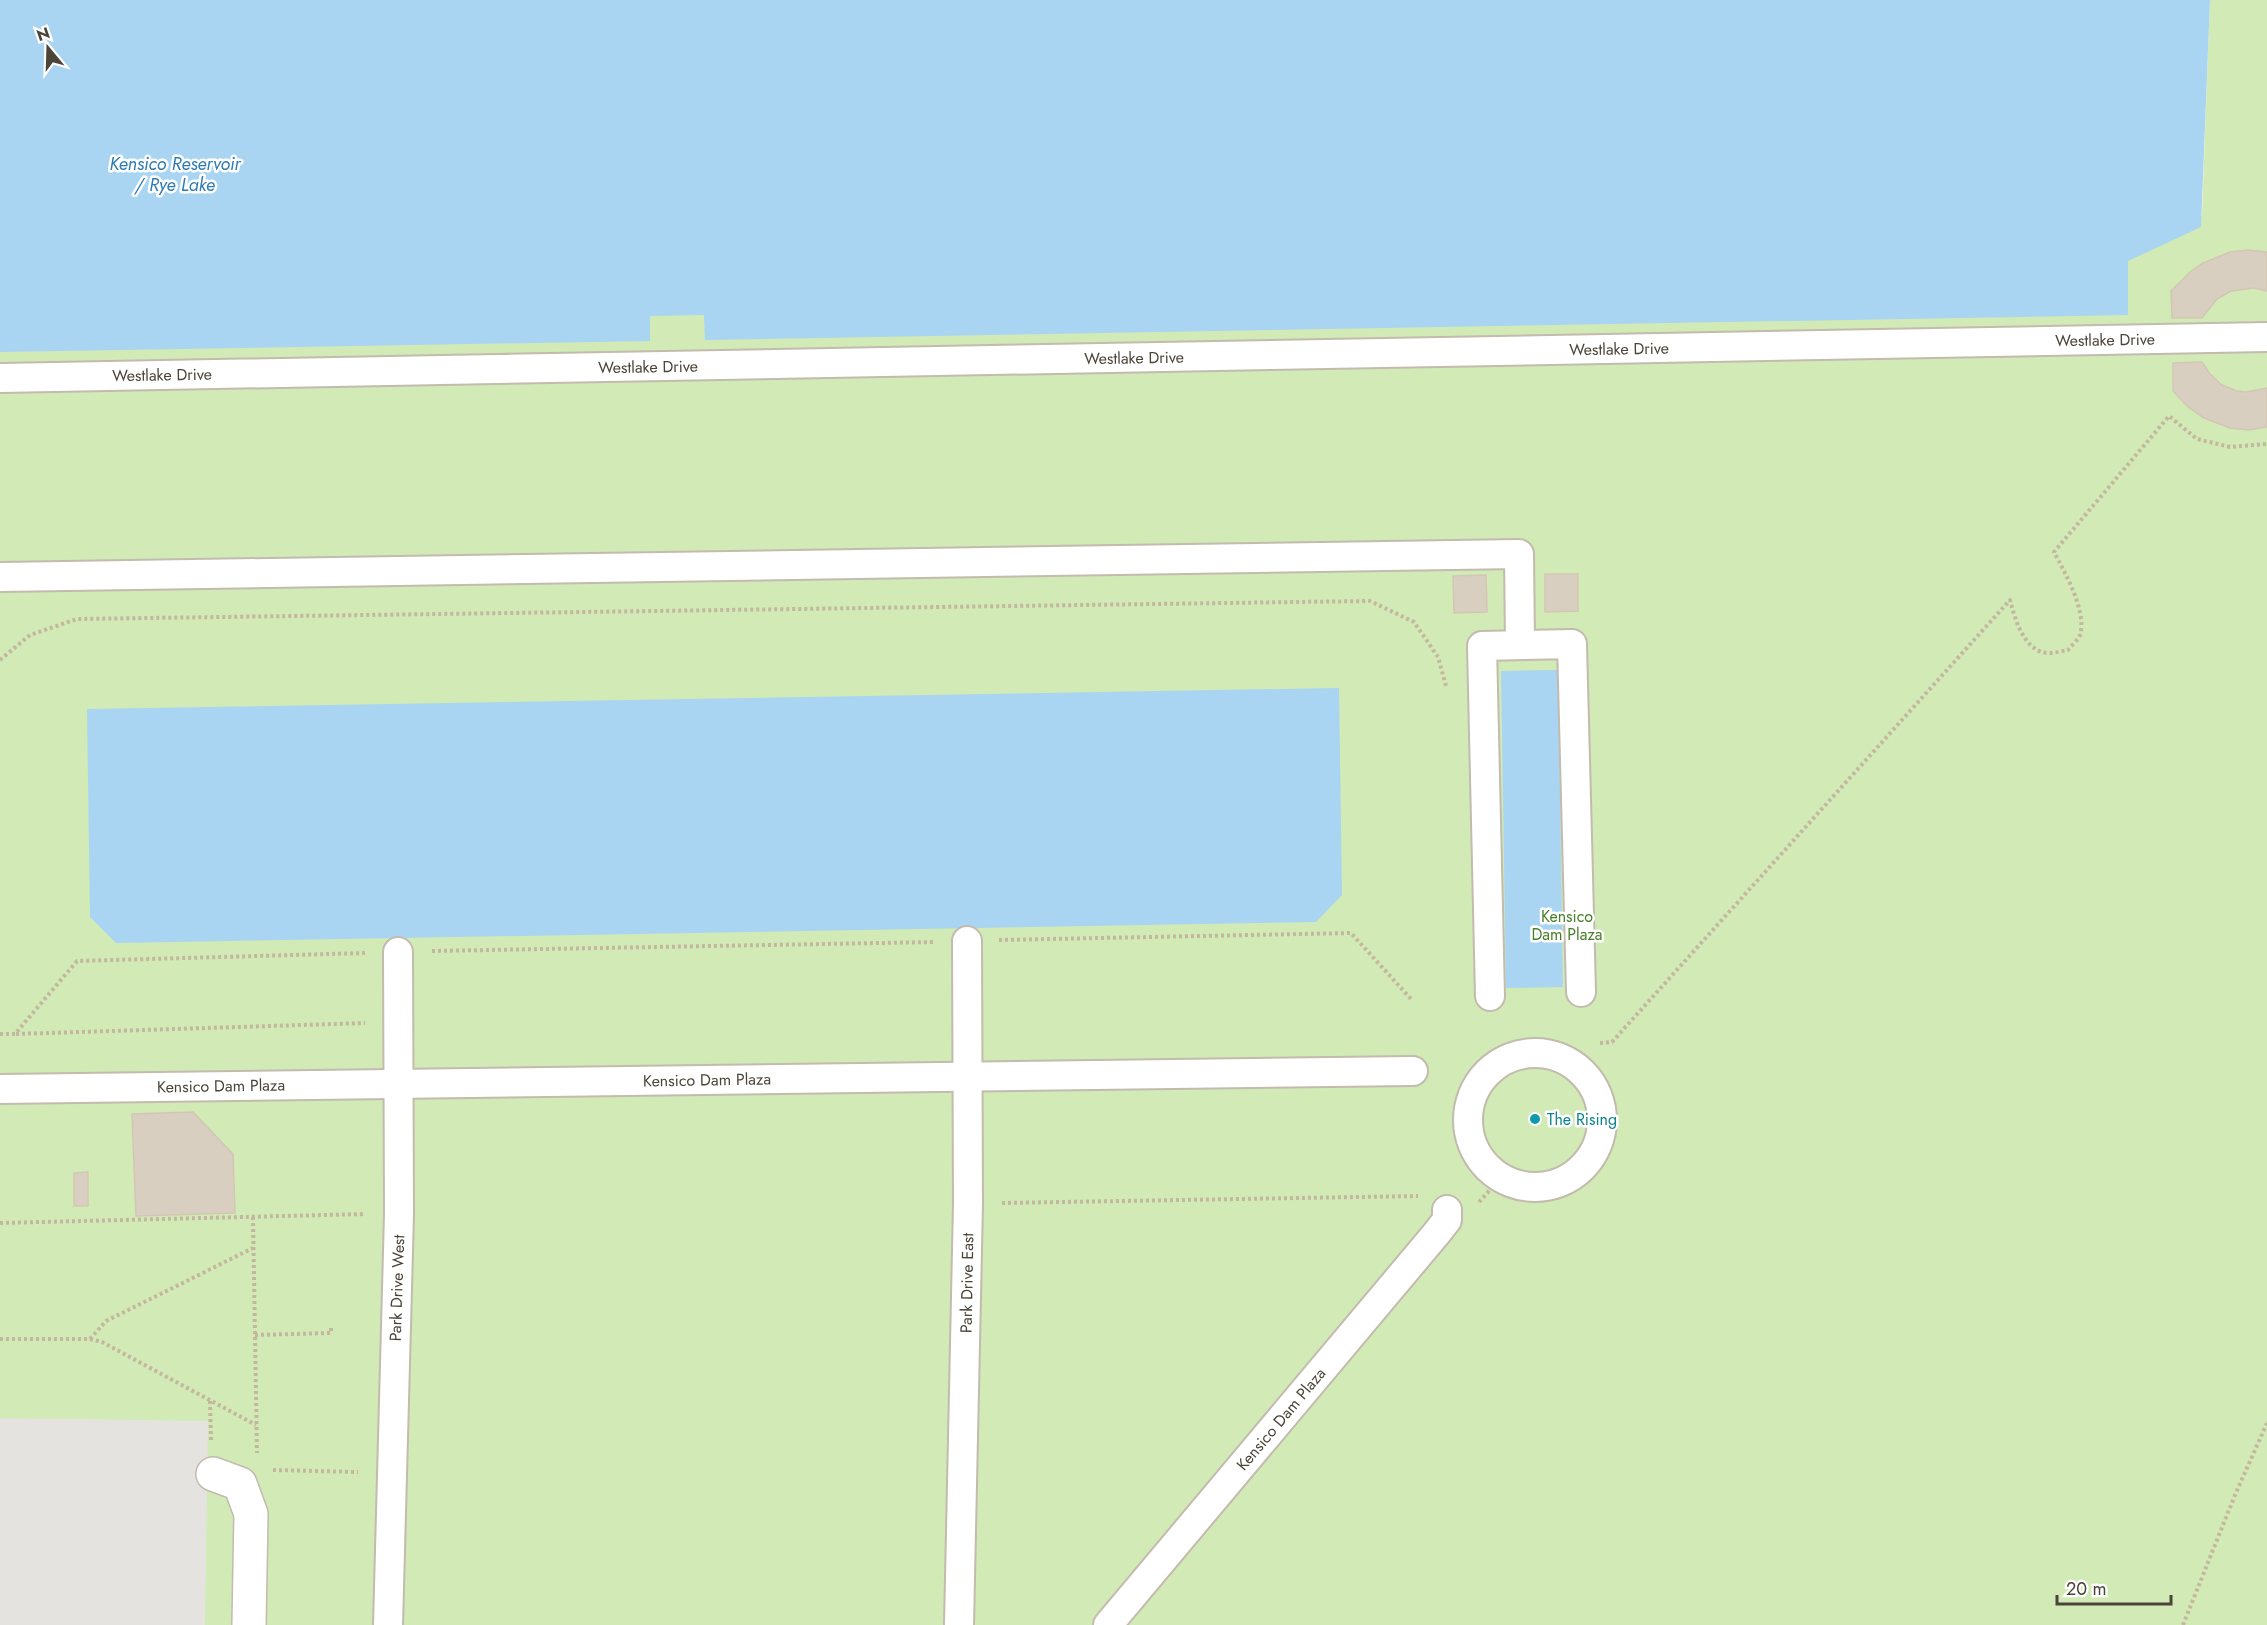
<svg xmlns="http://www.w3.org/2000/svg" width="2267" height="1625" viewBox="0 0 2267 1625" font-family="Jost,sans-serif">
<rect width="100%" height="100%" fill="#f6f3ec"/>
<polygon fill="#d2eab5" points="2210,0 2267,0 2267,1625 0,1625 0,248 2202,216"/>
<polygon fill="#e5e3e0" points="0,1418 208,1421 205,1625 0,1625"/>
<g fill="#a9d4f2">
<polygon points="0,0 2210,0 2201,227 2128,261 2128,315 705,340 704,315 650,316 650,341 0,352"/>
<polygon points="1558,670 1563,987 1506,988 1501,671"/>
<polygon points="1339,688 1342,895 1316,922 116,943 90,917 87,709"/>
</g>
<g fill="#d8cfc1" stroke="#d3c7b4" stroke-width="1.5">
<polygon points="2248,250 2267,252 2267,291 2254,288 2231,291 2217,299 2202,318 2172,318 2171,291 2190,272 2203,263 2230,252"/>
<polygon points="2202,362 2210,374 2222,385 2237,391 2246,392 2267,388 2267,427 2249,430 2230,428 2204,418 2188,407 2173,391 2173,363"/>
<polygon points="1545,574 1578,574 1578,611 1545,612"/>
<polygon points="1486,575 1487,612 1454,613 1453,576"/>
<polygon points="193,1112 233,1154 235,1213 136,1216 132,1114"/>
<polygon points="88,1172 88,1206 74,1206 74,1173"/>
</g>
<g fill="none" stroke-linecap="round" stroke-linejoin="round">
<defs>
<g id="pedestrian">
<polyline points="0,378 2267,337"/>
<polyline points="0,577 1519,554 1520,645"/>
<polyline points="1490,996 1482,646 1572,644 1581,992"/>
<circle cx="1535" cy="1120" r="67"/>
<polyline points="0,1089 1413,1071"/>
<polyline points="388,1625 399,1214 398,952"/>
<polyline points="959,1625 968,1203 967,941"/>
<polyline points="1108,1625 1436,1234 1447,1220 1447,1210"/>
</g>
<polyline id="minor" points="213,1474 240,1484 251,1514 249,1625"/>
</defs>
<use href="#pedestrian" stroke="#c2bbae" stroke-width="32"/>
<use href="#minor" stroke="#c2bbae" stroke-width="36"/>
<g stroke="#c4b79f" stroke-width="4" stroke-dasharray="3 3" stroke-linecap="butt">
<polyline points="0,660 30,635 77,619 1370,601 1414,622 1438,657 1446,686"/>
<polyline points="999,940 1351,933 1411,999"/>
<polyline points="432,951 935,942"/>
<polyline points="0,1034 15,1034 77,961 365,953"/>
<polyline points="16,1034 365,1023"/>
<path d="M1600,1043L1612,1042L2010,600C2015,619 2024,652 2048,653C2055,653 2062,651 2068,650C2071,646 2078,640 2080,635C2087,611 2065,573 2054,552L2169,416L2197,439L2230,447L2267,444"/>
<polyline points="1479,1202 1501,1178"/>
<polyline points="1002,1203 1418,1196"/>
<polyline points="253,1217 257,1453"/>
<polyline points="0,1223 365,1214"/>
<polyline points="255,1335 331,1333 331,1325"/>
<polyline points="0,1339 90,1339 102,1342 256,1425"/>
<polyline points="90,1339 106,1321 253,1248"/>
<polyline points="210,1401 211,1440"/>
<polyline points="273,1470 358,1472"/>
<polyline points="2183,1625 2235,1495 2267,1423"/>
</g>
<use href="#pedestrian" stroke="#fff" stroke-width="28"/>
<use href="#minor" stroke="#fff" stroke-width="33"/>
</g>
<circle fill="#0f9aa8" stroke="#fff" stroke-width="2" cx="1535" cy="1119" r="6"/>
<g text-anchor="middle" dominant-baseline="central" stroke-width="5" stroke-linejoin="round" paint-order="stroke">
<g font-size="16" fill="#4b4439" stroke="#fff">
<text transform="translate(2105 340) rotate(-1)">Westlake Drive</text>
<text transform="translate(1619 349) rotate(-1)">Westlake Drive</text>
<text transform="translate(1134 358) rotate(-1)">Westlake Drive</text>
<text transform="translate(648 367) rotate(-1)">Westlake Drive</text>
<text transform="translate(162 375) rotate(-1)">Westlake Drive</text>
<text transform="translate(707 1080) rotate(-1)">Kensico Dam Plaza</text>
<text transform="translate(221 1086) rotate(-1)">Kensico Dam Plaza</text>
<text transform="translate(967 1283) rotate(-89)">Park Drive East</text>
<text transform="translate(397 1288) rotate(-88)">Park Drive West</text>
<text transform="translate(1281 1419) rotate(-50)">Kensico Dam Plaza</text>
</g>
<g font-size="16" fill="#4a7f2a" stroke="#fff">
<text x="1567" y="916">Kensico<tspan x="1567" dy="18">Dam Plaza</tspan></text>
</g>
<g font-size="16" fill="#0d838f" stroke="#fff" text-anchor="start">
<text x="1547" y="1119">The Rising</text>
</g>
<g font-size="18" font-style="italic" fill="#2e7ab2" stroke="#fff">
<text x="175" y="164">Kensico Reservoir<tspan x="175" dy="21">/ Rye Lake</tspan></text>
</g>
</g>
<g transform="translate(48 48) rotate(341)" stroke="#ffffff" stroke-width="4.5" paint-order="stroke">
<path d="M0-4.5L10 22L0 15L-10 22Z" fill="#4b4439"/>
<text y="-9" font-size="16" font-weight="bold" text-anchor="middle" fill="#4b4439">N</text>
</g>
<path d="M2057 1595v9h114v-9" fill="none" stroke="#4b4439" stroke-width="3"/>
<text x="2066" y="1595" font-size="18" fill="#4b4439" stroke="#ffffff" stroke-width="4.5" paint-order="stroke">20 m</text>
</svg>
